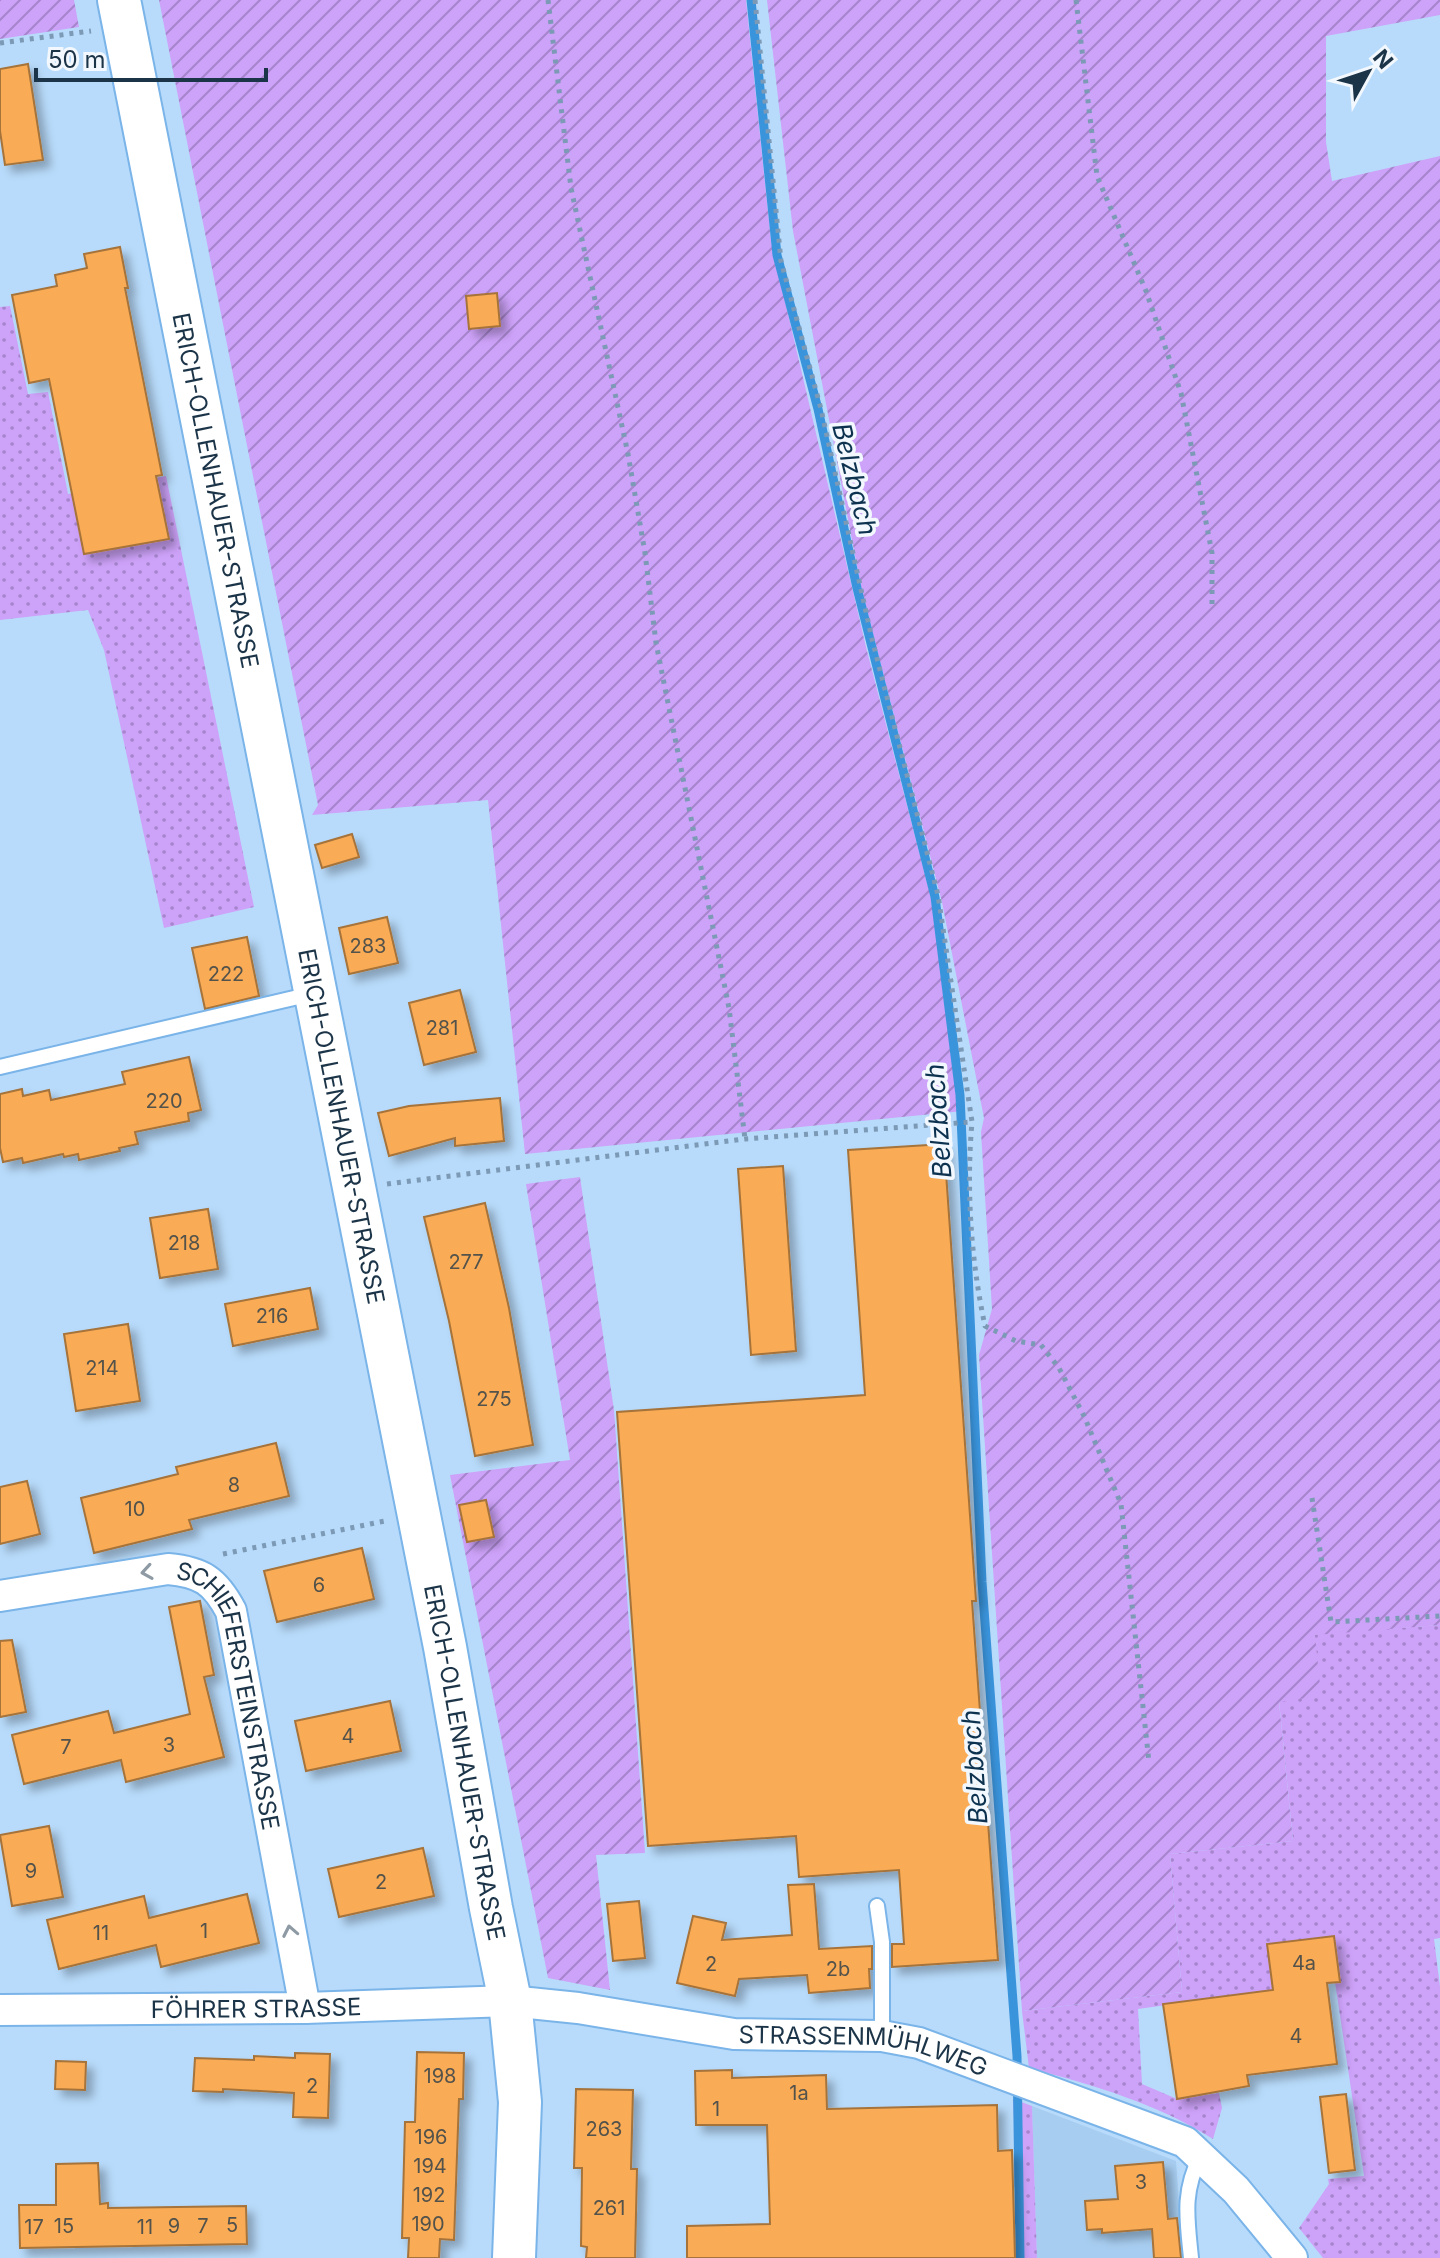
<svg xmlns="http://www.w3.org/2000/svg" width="1440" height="2258" viewBox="0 0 1440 2258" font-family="Inter,sans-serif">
<defs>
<pattern id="grass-dots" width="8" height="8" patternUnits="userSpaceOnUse" patternTransform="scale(2)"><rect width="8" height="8" fill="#cda2f9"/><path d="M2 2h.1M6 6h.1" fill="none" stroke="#a685cc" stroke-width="1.8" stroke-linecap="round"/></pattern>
<pattern id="garden-furrows" width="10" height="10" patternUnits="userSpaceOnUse" patternTransform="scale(2)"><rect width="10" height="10" fill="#cda2f9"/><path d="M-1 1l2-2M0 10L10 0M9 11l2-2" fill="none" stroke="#a685cc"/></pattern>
<filter id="shadow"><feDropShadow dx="7" dy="7" stdDeviation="4" flood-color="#0004"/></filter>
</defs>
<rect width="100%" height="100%" fill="#b8dbfb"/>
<polygon fill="#a7cdf0" points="1032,2106 1176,2161 1183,2258 1037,2258"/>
<g fill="url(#grass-dots)">
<polygon points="10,306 28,394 48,392 68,494 166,476 254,907 164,928 104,650 88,610 0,620 0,307"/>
<path d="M1440,1625V1938L1434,1939L1440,1987V2258H1323L1299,2228L1329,2184L1328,2179L1364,2176L1335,1982L1340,1981L1334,1936L1267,1944L1273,1990L1138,2009L1142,2084L1177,2099L1219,2093L1222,2108L1213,2139C1156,2103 1093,2085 1029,2068L1022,2011L1182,1992L1170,1854L1293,1841L1279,1701L1315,1634Z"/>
<polygon points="1013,2099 1032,2106 1037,2258 1021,2258"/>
</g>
<g fill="url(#garden-furrows)">
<polygon points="0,0 74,0 79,27 0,39"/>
<polygon points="159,0 746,0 771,241 866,647 931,898 963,1111 525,1154 488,800 312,815 318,805"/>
<polygon points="767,0 1440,0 1440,15 1326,36 1326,142 1332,181 1440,156 1440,1625 1315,1635 1321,1696 1279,1702 1293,1841 1170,1854 1182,1992 1022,2011 979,1355 992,1309 981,1132 984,1118 942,902 861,587 793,231"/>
<polygon points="580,1177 614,1410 645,1853 596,1855 610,1990 548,1978 450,1475 570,1460 526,1184"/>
</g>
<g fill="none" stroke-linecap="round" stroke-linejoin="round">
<polyline stroke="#3a94dc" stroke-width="9" points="751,0 777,255 818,409 857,588 935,897 960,1095 982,1582 1017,2056 1020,2258"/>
</g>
<g fill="#f9ab54" stroke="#a6733b" stroke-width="2" filter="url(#shadow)">
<polygon points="28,64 43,160 5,165 0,131 0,69"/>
<polygon points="120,247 128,288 125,288 162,475 156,476 169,539 84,554 49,379 29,383 12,295 57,286 55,275 87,268 84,254"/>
<polygon points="497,293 500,326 469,329 466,296"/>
<polygon points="352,834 359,857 322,868 315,845"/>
<polygon points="387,917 398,963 349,974 339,928"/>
<polygon points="247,937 259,996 205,1009 192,948"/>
<polygon points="460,990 476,1052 424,1065 409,1003"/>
<polygon points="189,1057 201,1110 188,1113 189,1121 135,1132 138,1144 119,1148 120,1151 79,1160 78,1154 64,1157 63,1154 23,1163 22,1158 3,1162 0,1148 0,1094 22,1089 23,1096 49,1090 51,1100 125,1084 122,1072"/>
<polygon points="500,1098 504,1141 455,1146 455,1138 389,1156 378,1113 409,1106"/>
<polygon points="944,1144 976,1601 972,1601 998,1960 892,1967 892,1944 904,1944 899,1870 799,1877 796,1836 648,1846 617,1412 865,1395 848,1150"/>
<polygon points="783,1166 796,1351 751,1355 738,1169"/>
<polygon points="485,1203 509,1308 533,1445 475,1456 449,1321 424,1217"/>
<polygon points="208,1209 218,1269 160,1278 150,1218"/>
<polygon points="310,1288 318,1329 233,1346 225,1304"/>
<polygon points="128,1324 140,1401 76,1411 64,1334"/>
<polygon points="276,1443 289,1496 189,1520 192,1529 94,1553 81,1498 178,1474 176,1467"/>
<polygon points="27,1481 40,1534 0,1544 0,1487"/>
<polygon points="486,1500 494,1537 467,1542 459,1505"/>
<polygon points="362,1548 374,1599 277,1622 264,1571"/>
<polygon points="200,1601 214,1675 204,1677 224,1757 126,1782 121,1760 24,1784 12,1735 108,1711 114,1733 190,1714 169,1607"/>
<polygon points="12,1640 26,1712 0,1717 0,1641"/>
<polygon points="390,1701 401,1751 306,1771 295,1721"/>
<polygon points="49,1826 63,1897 12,1906 0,1835"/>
<polygon points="423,1848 434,1896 339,1917 328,1869"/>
<polygon points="814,1884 819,1949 872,1946 872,1969 869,1969 870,1988 809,1993 807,1975 739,1979 735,1996 677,1983 693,1916 726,1923 722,1940 792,1935 788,1885"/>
<polygon points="247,1894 259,1943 161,1967 156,1945 59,1969 47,1920 144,1896 149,1918"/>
<polygon points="639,1901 645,1958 613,1961 607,1904"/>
<polygon points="1334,1936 1340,1982 1327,1983 1337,2064 1247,2075 1249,2086 1177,2099 1163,2004 1273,1990 1267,1944"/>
<polygon points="417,2052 464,2053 463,2099 459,2099 454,2240 440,2239 439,2258 408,2258 409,2238 402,2238 405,2122 415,2122"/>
<polygon points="295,2053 330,2054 328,2118 293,2117 294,2093 223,2089 223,2092 193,2091 195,2058 254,2060 254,2056 295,2058"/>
<polygon points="56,2061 86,2062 85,2090 55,2089"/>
<polygon points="732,2070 732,2078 826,2075 827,2109 997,2105 998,2151 1012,2150 1015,2258 687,2258 687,2226 770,2224 767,2125 696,2125 695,2071"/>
<polygon points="576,2089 633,2090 631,2169 637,2169 635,2258 586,2258 587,2247 581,2246 582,2168 574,2168"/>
<polygon points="1346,2094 1355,2170 1329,2173 1320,2097"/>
<polygon points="1163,2162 1168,2219 1177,2218 1181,2258 1154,2258 1152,2229 1102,2233 1102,2229 1087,2230 1085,2201 1118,2199 1115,2166"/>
<polygon points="98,2163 100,2204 108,2203 108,2208 246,2206 247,2244 20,2248 19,2205 56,2205 56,2164"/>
</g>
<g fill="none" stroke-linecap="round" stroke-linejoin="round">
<defs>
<g id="lane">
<polyline points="0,1067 311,994"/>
<polyline points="877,1906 882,1942 882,2036"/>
<path d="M1191,2258C1187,2218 1182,2192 1201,2155"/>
</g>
<g id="street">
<path id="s1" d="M0,1596L168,1569C202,1572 215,1581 231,1611L305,2008"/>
<path id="s2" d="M0,2010L305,2008L510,2001L578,2008L734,2034L882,2036L919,2043L1185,2142L1236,2190L1292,2258"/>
</g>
<g id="secondary">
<path id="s3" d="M119,0L445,1647L491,1908L510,2001L520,2102L514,2258"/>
</g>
</defs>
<use href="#lane" stroke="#7ab4e8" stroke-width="18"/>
<use href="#street" stroke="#7ab4e8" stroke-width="34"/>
<use href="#secondary" stroke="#7ab4e8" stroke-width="46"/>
<g stroke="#7c9ab6" stroke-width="5" stroke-dasharray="4 6" stroke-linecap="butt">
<polyline points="548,0 571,188 628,454 645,553 656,643 729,1008 745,1139"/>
<path d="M755,0L781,261L821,409L872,639L938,895L972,1122C966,1189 971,1261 985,1326L1016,1341L1041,1345L1059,1368L1084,1416L1121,1504L1149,1762"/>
<polyline points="1076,0 1097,176 1146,291 1181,393 1212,553 1212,604"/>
<polyline points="0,43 91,31"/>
<polyline points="387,1184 745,1139 972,1122"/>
<polyline points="1312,1498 1331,1622 1440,1616"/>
<polyline points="223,1554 385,1521"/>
</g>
<use href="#lane" stroke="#fff" stroke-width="14"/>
<use href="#street" stroke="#fff" stroke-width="30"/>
<use href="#secondary" stroke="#fff" stroke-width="42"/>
</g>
<defs><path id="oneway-chevron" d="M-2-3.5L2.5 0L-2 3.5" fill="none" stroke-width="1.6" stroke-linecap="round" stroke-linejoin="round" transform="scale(2)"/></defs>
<g stroke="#8e9aa4">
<use href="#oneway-chevron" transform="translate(147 1572) rotate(171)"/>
<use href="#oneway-chevron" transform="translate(290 1931) rotate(-101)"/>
</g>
<g text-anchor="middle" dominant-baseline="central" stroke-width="7" stroke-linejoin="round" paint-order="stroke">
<g font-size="20" fill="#53524b">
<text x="368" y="946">283</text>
<text x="226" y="974">222</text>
<text x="442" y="1028">281</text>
<text x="164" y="1101">220</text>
<text x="184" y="1243">218</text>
<text x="466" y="1262">277</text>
<text x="272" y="1316">216</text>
<text x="102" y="1368">214</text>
<text x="494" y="1399">275</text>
<text x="234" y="1485">8</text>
<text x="135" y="1509">10</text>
<text x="319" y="1585">6</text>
<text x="348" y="1736">4</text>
<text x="169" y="1745">3</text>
<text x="66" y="1747">7</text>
<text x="31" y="1871">9</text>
<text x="381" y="1882">2</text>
<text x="204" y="1931">1</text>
<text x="101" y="1933">11</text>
<text x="1304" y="1963">4a</text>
<text x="711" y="1964">2</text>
<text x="838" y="1969">2b</text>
<text x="1296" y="2036">4</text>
<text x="440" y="2076">198</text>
<text x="312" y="2086">2</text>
<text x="799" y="2093">1a</text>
<text x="716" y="2109">1</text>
<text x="604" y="2129">263</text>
<text x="431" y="2137">196</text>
<text x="430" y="2166">194</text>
<text x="1141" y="2182">3</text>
<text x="429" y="2195">192</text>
<text x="609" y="2208">261</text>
<text x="428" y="2224">190</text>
<text x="232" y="2225">5</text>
<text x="64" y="2226">15</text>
<text x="174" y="2226">9</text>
<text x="203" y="2226">7</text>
<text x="34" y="2227">17</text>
<text x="145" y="2227">11</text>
</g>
<g font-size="24" fill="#1c3448" stroke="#f2f8fe">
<text stroke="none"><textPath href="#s3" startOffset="500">ERICH-OLLENHAUER-STRASSE</textPath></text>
<text stroke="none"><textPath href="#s3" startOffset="1148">ERICH-OLLENHAUER-STRASSE</textPath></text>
<text stroke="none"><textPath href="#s1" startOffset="326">SCHIEFERSTEINSTRASSE</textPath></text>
<text stroke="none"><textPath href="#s3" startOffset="1796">ERICH-OLLENHAUER-STRASSE</textPath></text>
<text stroke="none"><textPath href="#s2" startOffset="256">FÖHRER STRASSE</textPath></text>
<text stroke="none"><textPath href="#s2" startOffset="868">STRASSENMÜHLWEG</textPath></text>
</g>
<g font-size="26" font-style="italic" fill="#0d324f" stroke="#f2f8fe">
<text transform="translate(855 479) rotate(76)">Belzbach</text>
<text transform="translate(938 1121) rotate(-94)">Belzbach</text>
<text transform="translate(974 1767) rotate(-94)">Belzbach</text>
</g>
</g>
<g transform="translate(1368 72) rotate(50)" stroke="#f2f8fe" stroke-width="6" paint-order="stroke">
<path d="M0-6L14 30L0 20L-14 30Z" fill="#1c3448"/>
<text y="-12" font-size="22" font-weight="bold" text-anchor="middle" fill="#1c3448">N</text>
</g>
<path d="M36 68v12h230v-12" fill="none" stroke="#1c3448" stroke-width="4"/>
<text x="48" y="68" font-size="24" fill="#1c3448" stroke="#f2f8fe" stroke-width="6" paint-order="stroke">50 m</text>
</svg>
